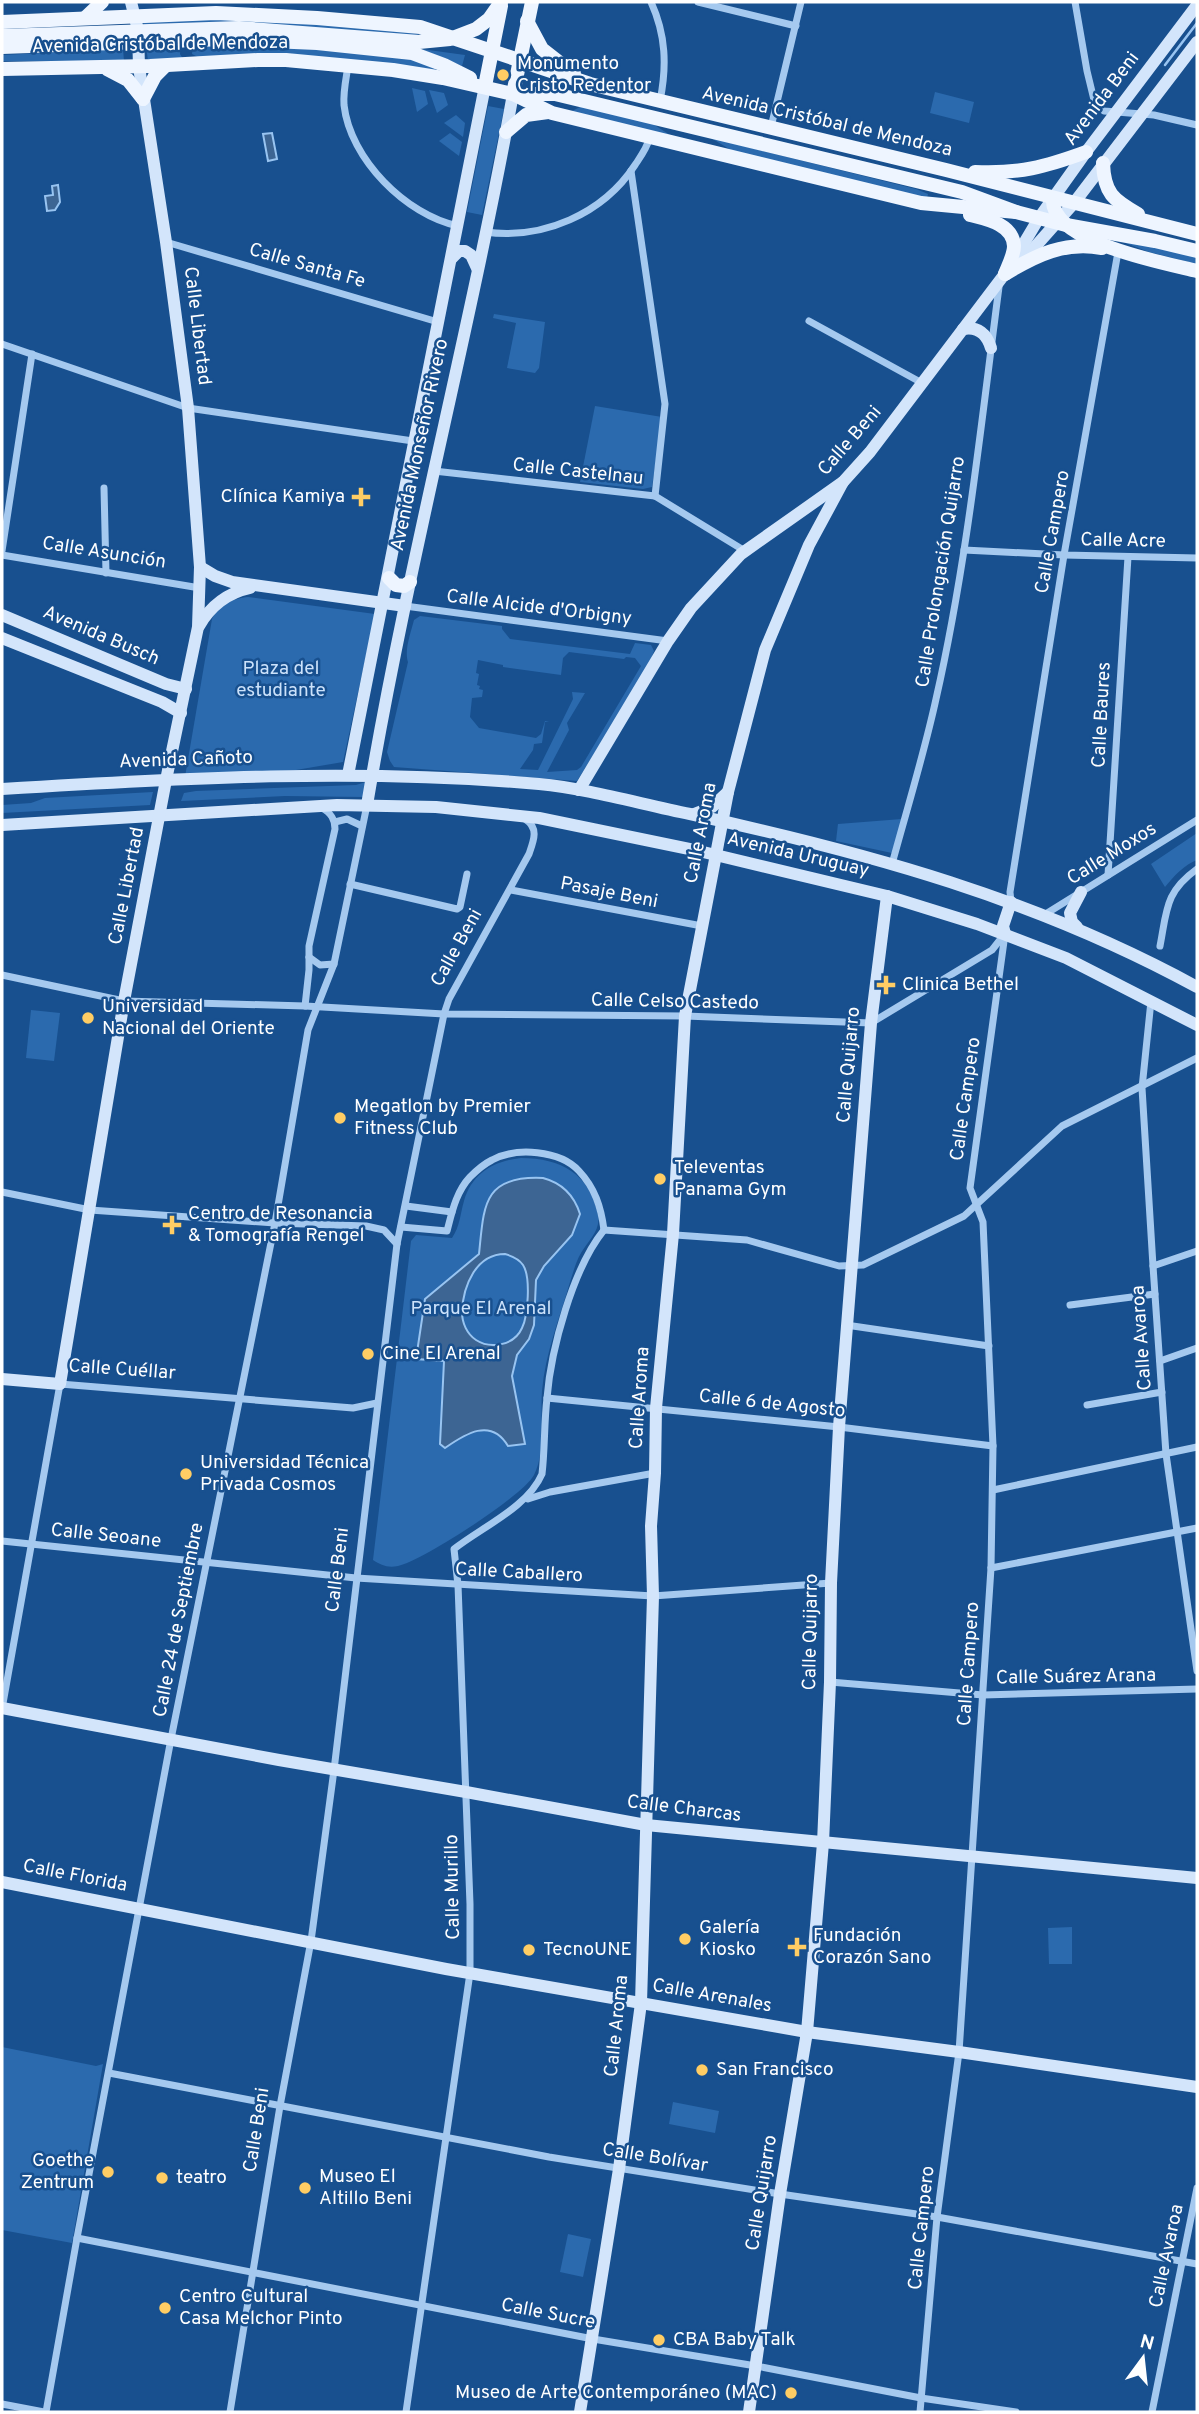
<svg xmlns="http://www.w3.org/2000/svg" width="1199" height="2414" viewBox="0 0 1199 2414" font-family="Overpass,sans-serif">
<rect width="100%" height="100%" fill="#18508f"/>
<g fill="#2b6aae" fill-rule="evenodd">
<polygon points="246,18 411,32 422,36 144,26 143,22"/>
<polygon points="181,44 180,54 183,59 148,61 146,46"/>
<polygon points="249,44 416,58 436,67 435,70 198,57 192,54 193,46"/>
<polygon points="123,49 124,61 2,61 2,55"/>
<polygon points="421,49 465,55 462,66"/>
<polygon points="412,88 425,91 428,104 417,112"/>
<polygon points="429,90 444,93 448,105 437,113"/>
<polygon points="935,92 974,102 969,123 930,113"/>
<polygon points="488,106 504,109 482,215 467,212"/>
<polygon points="582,106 653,124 673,137 570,112"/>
<polygon points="456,115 465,123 463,137 444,123"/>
<polygon points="450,133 462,142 459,156 439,141"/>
<polygon points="711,138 916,189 928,194 927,198 736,153"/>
<polygon points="1123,242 1144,244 1197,257 1197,264 1149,252"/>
<polygon points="494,314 545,322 539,368 535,373 507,368 516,323 493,318"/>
<polygon points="595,406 662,417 652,487 643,489 580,482"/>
<path d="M248,597L375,614L343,762L296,770L185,777L212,619C218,605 234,598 248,597Z"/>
<path d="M420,616L502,626V629L510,639L630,654L635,643L651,645L654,651L648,667L577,781L394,767L390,761L387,752L408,662C404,650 411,632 414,620ZM569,652L624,659L626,657L635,658L641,666L581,767L577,770L547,772L569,730L567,723L585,693L572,692L573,699L538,770L520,769L533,750L534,744L542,743L545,722L549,721H545L541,734L536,738L479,728L470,717L472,698L482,697L483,690L479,689L480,686L477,685L479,674L476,673L478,660L503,665V667L561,675L563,658Z"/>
<polygon points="369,781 364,797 285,796 181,801 184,793 196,791 356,785"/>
<polygon points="153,792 150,805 2,813 2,805 31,803 45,798"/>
<polygon points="902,819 892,853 836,841 838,824"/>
<path d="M1197,833V860C1185,864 1173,877 1165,887L1151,864Z"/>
<polygon points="31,1010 60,1013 54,1061 26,1058"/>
<path d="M521,1158C561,1158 590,1174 598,1215C601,1230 588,1241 581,1253C576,1261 573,1273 570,1282C560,1317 545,1354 542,1391C540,1417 546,1451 534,1475C523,1496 422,1561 398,1566C387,1568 381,1565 373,1560L411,1241L416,1235L452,1238C460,1226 460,1215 464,1201C472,1173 494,1161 521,1158Z"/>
<polygon points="1072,1927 1072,1964 1049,1964 1048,1928"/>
<polygon points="2,2047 96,2066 103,2064 72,2243 2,2230"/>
<polygon points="673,2102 719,2111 715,2133 669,2124"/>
<polygon points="568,2234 591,2239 583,2277 560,2272"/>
</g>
<g fill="#3d6593" stroke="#98c4f1" stroke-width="2" fill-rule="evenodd">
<polygon points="272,133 277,159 268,161 263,134"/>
<polygon points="58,185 60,202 55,210 47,211 45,196 53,195 52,186"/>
<path d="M543,1178C562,1183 574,1195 580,1214L572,1235L544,1266L536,1280L534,1325L529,1339L517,1355L512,1376L525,1444L508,1446C491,1417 465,1434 445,1448L440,1444L444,1361L416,1359L425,1299L479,1254C484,1207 482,1175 543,1178ZM505,1254C512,1256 519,1259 523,1265C531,1277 528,1316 522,1328C514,1346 490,1349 476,1340C467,1334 462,1323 462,1312C463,1286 476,1254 505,1254Z"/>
</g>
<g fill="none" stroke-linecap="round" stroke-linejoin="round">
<polyline stroke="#98c4f1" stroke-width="2.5" points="1165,65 1197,23"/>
<g stroke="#a5c9ef" stroke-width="7">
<path d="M651,2C666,35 667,66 660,101"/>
<polyline points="698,2 796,26"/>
<polyline points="1075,2 1087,71 1095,104 1104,111 1154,115 1197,125"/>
<path d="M348,66C346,79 343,92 344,105C350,159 406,215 458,226"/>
<polyline points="771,127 801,2"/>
<polyline points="631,171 665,404 655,496"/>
<path d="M485,232C543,240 603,214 635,165C641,156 647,148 650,137"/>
<polyline points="166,242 438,322"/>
<polyline points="809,321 922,383"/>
<polyline points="2,344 188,408 413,441"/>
<polyline points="434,471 655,496 745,551"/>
<polyline points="104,488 106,573"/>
<polyline points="964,550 1064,555 1197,558"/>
<polyline points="2,551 32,354"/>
<polyline points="2,555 200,588"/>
<polyline points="405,606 668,641"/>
<polyline points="335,822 347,819 362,826"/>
<path d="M892,864C907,809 924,754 936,699C967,563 981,424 999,287"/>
<polyline points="1108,875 1128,557"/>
<polyline points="350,884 457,909 460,907 467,874"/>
<polyline points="511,890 702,926"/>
<polyline points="1011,902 1010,892 1064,555 1118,252"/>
<polyline points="1044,915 1197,820"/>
<path d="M1160,946C1167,910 1165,892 1197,869"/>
<polyline points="309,957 320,965 334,964"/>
<polyline points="2,975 124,1001 305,1006 444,1014 685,1016 871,1023 992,950 1003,936"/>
<polyline points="1151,1001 1142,1088 1153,1266 1166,1454 1197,1671"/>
<path d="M305,1006L309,970V946L335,829C335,819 331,813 322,808"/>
<polyline points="2,1192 90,1210 275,1223 366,1226 384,1230 397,1244"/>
<polyline points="406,1206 452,1212"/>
<path d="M401,1227L447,1231C452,1212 456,1192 470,1177C476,1171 484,1164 492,1160C516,1147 560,1150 579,1171C595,1188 601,1207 604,1230"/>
<polyline points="604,1230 747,1240 839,1266 863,1265 964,1216 1062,1126 1197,1058"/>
<polyline points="1153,1266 1197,1251"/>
<polyline points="1070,1305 1155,1294"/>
<polyline points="846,1325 989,1346"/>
<polyline points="1160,1361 1197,1348"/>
<polyline points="547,1398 839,1427 993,1446"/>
<polyline points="1087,1405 1162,1392"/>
<polyline points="993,1490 1197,1447"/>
<polyline points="528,1499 550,1492 655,1473"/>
<polyline points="2,1541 356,1578 653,1596 831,1583"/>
<polyline points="991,1568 1197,1528"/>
<polyline points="830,1682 983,1695 1197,1689"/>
<polyline points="2,1709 60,1384 353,1408 377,1403"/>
<polyline points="109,2073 549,2157 780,2194 937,2217 1197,2264"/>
<polyline points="77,2238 593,2339 756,2366 921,2398 1016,2412"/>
<polyline points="2,2404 44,2412"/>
<polyline points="46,2412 77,2238 171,1739 275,1223 308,1030 334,964 367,805"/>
<path d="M230,2412L280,2106L311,1941L334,1770L397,1244L444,1014L449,999L529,854C534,840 539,828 525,819"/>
<path d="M406,2412L470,1973V1904L458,1585L454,1549C482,1527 528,1507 542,1474C545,1449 544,1423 547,1398C551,1349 573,1268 604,1230"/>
<polyline points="920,2412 937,2217 959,2052 991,1568 993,1446 983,1222 970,1188 1005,934"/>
<polyline points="1152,2412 1197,2188"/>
</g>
<g stroke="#d3e5fb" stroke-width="12">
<polyline points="451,259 459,251 465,251 471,255 477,268"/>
<polyline points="1014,260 1039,218 1086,152 1197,5"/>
<path d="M963,329C978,326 987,334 991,348"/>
<polyline points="200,567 215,576 232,582 405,606"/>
<polyline points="2,615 166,684 186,689"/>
<path d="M199,626C211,605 227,593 250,588"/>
<polyline points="2,638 162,702 181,713"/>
<polyline points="348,775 485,86"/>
<path d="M2,789C180,778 360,768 539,784C590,789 640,804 690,814C869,853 1036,899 1197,987"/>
<polyline points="579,790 668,641 691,608 741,554 843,482 870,452 1010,267 1034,248 1074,203 1197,42"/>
<path d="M367,805C407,566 470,332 513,94"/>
<polyline points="694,814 712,807 728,792"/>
<polyline points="2,825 337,805 436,807 539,818 699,851 887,896 977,924 1066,958 1197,1025"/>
<polyline points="1077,927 1072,922 1070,913 1081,892"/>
<polyline points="1005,934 1003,926 1011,902"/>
<polyline points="2,1379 60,1384 124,1001 166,780 198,627 200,567 188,408 166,242 139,67 138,30 131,2"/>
<polyline points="2,1708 279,1760 466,1792 646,1825 1197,1878"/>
<polyline points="2,1882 446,1969 807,2032 959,2052 1197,2087"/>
<polyline points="580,2412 619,2169 641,2003 653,1596 651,1526 655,1473 656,1408 673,1234 685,1016 728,792 765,650 809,545 843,482"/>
<polyline points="749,2412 780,2194 807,2032 823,1843 830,1682 831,1583 839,1427 871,1023 887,896"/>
</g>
<g stroke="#eef5ff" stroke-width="14">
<polyline points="85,18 102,2"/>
<polyline points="527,21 542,49 574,74"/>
<polyline points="2,22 216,13 317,18 420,27 590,84 946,170 1197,234"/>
<polyline points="2,36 239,28 419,42 450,39 476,29 489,19 501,2"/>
<polyline points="2,47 225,39 317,43 412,53 444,65 470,78"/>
<polyline points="2,69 150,66 258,60 286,60 393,70 443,78 513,94 552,113 921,203 1016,212"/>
<polyline points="107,69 128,80 143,99"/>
<polyline points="485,86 501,6"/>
<polyline points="513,94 532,2"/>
<polyline points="517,94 555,94 962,192 1016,212 1066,225 1155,241 1197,251"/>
<polyline points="143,99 155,76 165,66"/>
<polyline points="506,132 526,115 548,112"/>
<path d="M1103,163C1104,193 1113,200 1138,214"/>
<path d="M975,172C1019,174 1045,167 1086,152"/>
<path d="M1053,199C1050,242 1165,263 1197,271"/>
<path d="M970,215C986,219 1013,224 1014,246C1014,255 1008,266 1005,274"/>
<path d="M1005,274C1036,255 1065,241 1102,248"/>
<polyline points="389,578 396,585 404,586 410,582"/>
</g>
</g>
<g fill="#ffcd64" stroke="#18508f" stroke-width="2.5">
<circle cx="503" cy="75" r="7"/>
<path d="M357.5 486.5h7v7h7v7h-7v7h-7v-7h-7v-7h7z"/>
<path d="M882.5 974.5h7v7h7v7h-7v7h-7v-7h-7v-7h7z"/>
<circle cx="88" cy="1018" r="7"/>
<circle cx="340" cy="1118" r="7"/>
<circle cx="660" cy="1179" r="7"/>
<path d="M168.5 1214.5h7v7h7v7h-7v7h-7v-7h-7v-7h7z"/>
<circle cx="368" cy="1354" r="7"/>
<circle cx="186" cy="1474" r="7"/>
<circle cx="685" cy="1939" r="7"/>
<path d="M793.5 1936.5h7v7h7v7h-7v7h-7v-7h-7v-7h7z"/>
<circle cx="529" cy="1950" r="7"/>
<circle cx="702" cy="2070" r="7"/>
<circle cx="108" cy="2172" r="7"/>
<circle cx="162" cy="2178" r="7"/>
<circle cx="305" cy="2188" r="7"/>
<circle cx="165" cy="2308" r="7"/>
<circle cx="659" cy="2340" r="7"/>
<circle cx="791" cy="2393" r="7"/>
</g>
<g text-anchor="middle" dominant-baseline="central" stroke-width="5" stroke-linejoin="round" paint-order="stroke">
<g font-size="19" fill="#fff" stroke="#18508f">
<text transform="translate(160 45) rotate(-1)">Avenida Cristóbal de Mendoza</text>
<text transform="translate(1102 99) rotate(-53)">Avenida Beni</text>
<text transform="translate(827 122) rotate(13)">Avenida Cristóbal de Mendoza</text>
<text transform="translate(307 266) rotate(16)">Calle Santa Fe</text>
<text transform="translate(197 326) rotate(83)">Calle Libertad</text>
<text transform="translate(850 441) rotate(-49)">Calle Beni</text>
<text transform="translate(420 445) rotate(-78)">Avenida Monseñor Rivero</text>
<text transform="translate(578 472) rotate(6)">Calle Castelnau</text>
<text transform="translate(1053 532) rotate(-80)">Calle Campero</text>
<text transform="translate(1123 541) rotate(1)">Calle Acre</text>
<text transform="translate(104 553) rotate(9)">Calle Asunción</text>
<text transform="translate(941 572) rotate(-81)">Calle Prolongación Quijarro</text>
<text transform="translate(539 608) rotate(7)">Calle Alcide d'Orbigny</text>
<text transform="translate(101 636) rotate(23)">Avenida Busch</text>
<text transform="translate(1102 715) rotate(-87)">Calle Baures</text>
<text transform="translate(186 760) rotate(-2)">Avenida Cañoto</text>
<text transform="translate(701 833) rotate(-79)">Calle Aroma</text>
<text transform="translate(1112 854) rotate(-32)">Calle Moxos</text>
<text transform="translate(798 855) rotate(13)">Avenida Uruguay</text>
<text transform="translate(127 886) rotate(-79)">Calle Libertad</text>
<text transform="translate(609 893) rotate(11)">Pasaje Beni</text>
<text transform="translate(457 948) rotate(-61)">Calle Beni</text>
<text transform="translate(675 1002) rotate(1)">Calle Celso Castedo</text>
<text transform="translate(849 1065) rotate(-85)">Calle Quijarro</text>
<text transform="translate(966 1099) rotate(-82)">Calle Campero</text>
<text transform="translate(1142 1338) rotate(-94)">Calle Avaroa</text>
<text transform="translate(122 1370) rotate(4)">Calle Cuéllar</text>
<text transform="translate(640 1398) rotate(-86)">Calle Aroma</text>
<text transform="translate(772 1404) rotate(6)">Calle 6 de Agosto</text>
<text transform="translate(106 1536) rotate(6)">Calle Seoane</text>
<text transform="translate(338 1570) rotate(-83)">Calle Beni</text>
<text transform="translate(519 1573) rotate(3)">Calle Caballero</text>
<text transform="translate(179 1620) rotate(-79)">Calle 24 de Septiembre</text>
<text transform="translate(811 1632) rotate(-89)">Calle Quijarro</text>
<text transform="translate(969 1664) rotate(-86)">Calle Campero</text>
<text transform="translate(1076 1677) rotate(-1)">Calle Suárez Arana</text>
<text transform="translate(684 1809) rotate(7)">Calle Charcas</text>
<text transform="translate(75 1876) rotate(11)">Calle Florida</text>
<text transform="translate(453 1887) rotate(-91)">Calle Murillo</text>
<text transform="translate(712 1996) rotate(10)">Calle Arenales</text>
<text transform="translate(617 2026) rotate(-84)">Calle Aroma</text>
<text transform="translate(257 2130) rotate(-81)">Calle Beni</text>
<text transform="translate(655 2158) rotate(9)">Calle Bolívar</text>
<text transform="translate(762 2193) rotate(-81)">Calle Quijarro</text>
<text transform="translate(922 2228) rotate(-84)">Calle Campero</text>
<text transform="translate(1167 2256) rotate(-78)">Calle Avaroa</text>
<text transform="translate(548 2314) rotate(11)">Calle Sucre</text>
</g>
<g font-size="19" fill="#fff" stroke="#18508f" text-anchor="start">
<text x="517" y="64">Monumento<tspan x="517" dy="22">Cristo Redentor</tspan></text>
<text x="345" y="497" text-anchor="end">Clínica Kamiya</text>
<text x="902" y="985">Clinica Bethel</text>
<text x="102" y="1007">Universidad<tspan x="102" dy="22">Nacional del Oriente</tspan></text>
<text x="354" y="1107">Megatlon by Premier<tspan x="354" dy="22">Fitness Club</tspan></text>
<text x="674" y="1168">Televentas<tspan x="674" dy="22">Panama Gym</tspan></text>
<text x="188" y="1214">Centro de Resonancia<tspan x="188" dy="22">&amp; Tomografía Rengel</tspan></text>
<text x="382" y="1354">Cine El Arenal</text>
<text x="200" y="1463">Universidad Técnica<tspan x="200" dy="22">Privada Cosmos</tspan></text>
<text x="699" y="1928">Galería<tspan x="699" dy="22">Kiosko</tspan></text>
<text x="813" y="1936">Fundación<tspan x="813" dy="22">Corazón Sano</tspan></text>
<text x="543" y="1950">TecnoUNE</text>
<text x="716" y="2070">San Francisco</text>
<text x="94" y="2161" text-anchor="end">Goethe<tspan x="94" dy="22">Zentrum</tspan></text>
<text x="319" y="2177">Museo El<tspan x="319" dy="22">Altillo Beni</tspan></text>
<text x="176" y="2178">teatro</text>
<text x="179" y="2297">Centro Cultural<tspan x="179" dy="22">Casa Melchor Pinto</tspan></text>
<text x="673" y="2340">CBA Baby Talk</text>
<text x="777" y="2393" text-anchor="end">Museo de Arte Contemporáneo (MAC)</text>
</g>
<g font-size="19" fill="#cce2fb" stroke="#18508f">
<text x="281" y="669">Plaza del<tspan x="281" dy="22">estudiante</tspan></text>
<text x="481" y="1309">Parque El Arenal</text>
</g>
</g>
<rect width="1199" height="2414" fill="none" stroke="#ffffff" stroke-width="7"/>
<g transform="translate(1143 2358) rotate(15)" stroke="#18508f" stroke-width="5" paint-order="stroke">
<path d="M0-5L12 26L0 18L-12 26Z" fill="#ffffff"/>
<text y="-10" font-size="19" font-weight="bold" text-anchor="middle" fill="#ffffff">N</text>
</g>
</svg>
